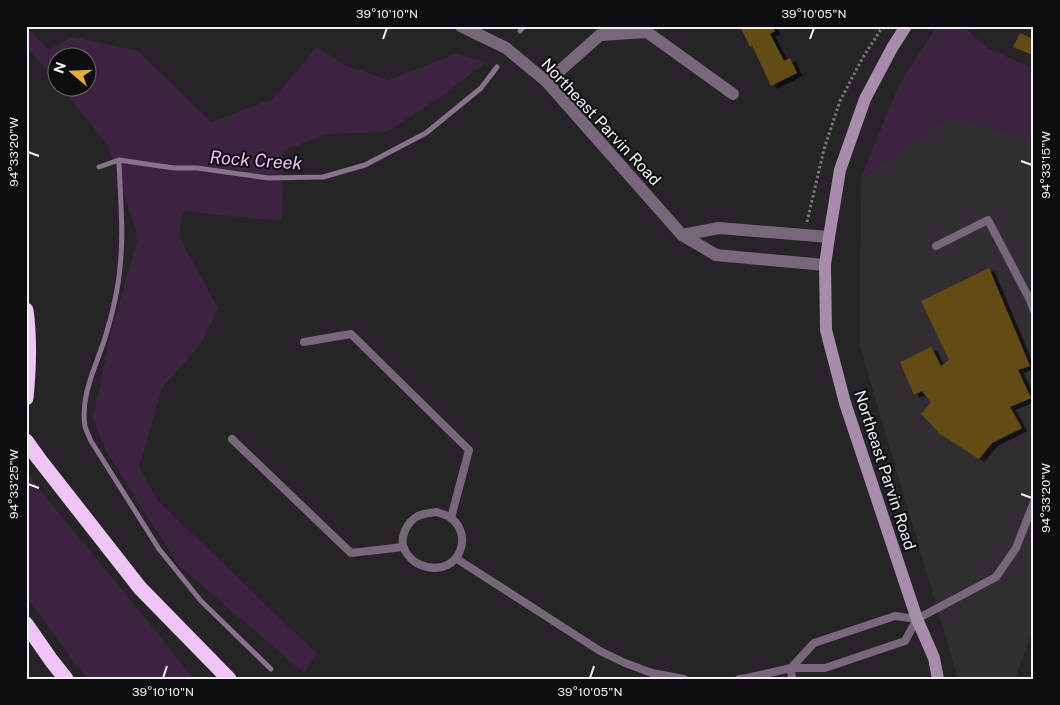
<svg xmlns="http://www.w3.org/2000/svg" width="1060" height="705" viewBox="0 0 1060 705" font-family="'Public Sans',sans-serif">
<defs>
<filter id="shadow"><feDropShadow dx="5.5" dy="3" stdDeviation="0" flood-color="#0009"/></filter>
</defs>
<rect width="100%" height="100%" fill="#262426"/>
<polygon fill="#322c33" points="950,116 1034,140 1034,627 1015,679 958,679 860,347 861,178"/>
<g fill="#3c2440">
<polygon points="937,26 963,26 987,48 1034,69 1034,140 950,116 861,178 898,87"/>
<polygon points="26,28 49,50 72,37 138,51 211,122 273,99 317,47 345,65 388,80 456,54 486,62 449,91 387,132 326,134 283,151 282,221 182,211 179,237 218,308 200,345 163,386 139,467 158,501 317,654 304,673 179,566 106,451 93,418 110,336 138,237 108,146 62,88 88,88 88,58 58,58 57,82 26,46"/>
<path d="M26,472C80,542 140,608 193,679H88L71,658L26,595Z"/>
</g>
<g fill="none" stroke-linecap="round" stroke-linejoin="round">
<g stroke="#89708d" stroke-width="5">
<polyline points="520,31 524,26"/>
<path d="M119,160C120,196 124,232 120,267C118,291 112,315 105,338C96,366 80,396 85,426C86,431 89,436 91,441L159,549L201,601L271,669"/>
<polyline points="99,167 119,160 174,168 197,168 268,178 323,177 365,165 426,133 481,88 497,67"/>
</g>
</g>
<g fill="#644b14" filter="url(#shadow)">
<polygon points="740,26 772,26 775,31 770,34 784,61 790,58 797,73 771,86 752,45 750,47"/>
<polygon points="1020,33 1034,39 1034,56 1013,47"/>
<polygon points="989,268 1030,366 1018,370 1031,398 1010,407 1022,428 992,443 979,459 940,434 921,414 931,402 922,391 914,395 900,362 931,347 941,366 949,360 921,301"/>
</g>
<g fill="none" stroke-linecap="round" stroke-linejoin="round">
<polyline stroke="#777577" stroke-width="3" stroke-dasharray="2.5 2.5" stroke-linecap="butt" points="807,222 824,149 840,101 862,59 883,26"/>
<g stroke="#78677a" stroke-width="8">
<polyline points="936,246 988,220 1030,300 1034,311"/>
<polyline points="304,342 351,334 469,450 451,518"/>
<polyline points="232,439 351,553 403,547"/>
<path d="M437,512C441,514 448,515 451,518C474,536 459,574 427,567C419,565 412,561 408,555C406,553 405,551 404,548C399,537 408,521 418,516C423,513 431,513 437,512Z"/>
<polyline points="457,559 600,651 625,663 652,673 684,679"/>
<polyline points="739,679 747,678 791,668 825,668 905,641 917,619 996,577 1016,548 1034,502"/>
<polyline points="792,679 791,668 814,643 895,616 917,619"/>
</g>
<g stroke="#78677a" stroke-width="12">
<polyline points="461,26 506,48 547,82 682,235 716,255 825,265"/>
<polyline points="547,82 600,35 647,32 733,94"/>
<polyline points="682,235 719,228 829,237"/>
</g>
<polyline stroke="#a78dab" stroke-width="12" points="906,26 892,48 865,99 840,170 829,237 825,265 826,330 845,403 917,619 934,658 938,679"/>
<g stroke="#eec5f4" stroke-width="15">
<path d="M26,310C30,339 29,368 26,398"/>
<polyline points="26,441 39,459 140,588 229,679"/>
<polyline points="26,624 51,660 66,679"/>
</g>
</g>
<path fill="none" stroke="#f3f1f3" stroke-width="2" d="M383,39L387,28M810,39L814,28M28,152L39,156M1021,161L1032,165M28,484L39,488M1021,494L1032,498M163,678L167,666M590,678L594,666"/>
<g text-anchor="middle" dominant-baseline="central" stroke-width="4" stroke-linejoin="round" paint-order="stroke">
<g font-size="16" fill="#f3f1f3" stroke="#0e0d0f">
<text transform="translate(601 122) rotate(47)">Northeast Parvin Road</text>
<text transform="translate(885 470) rotate(72)">Northeast Parvin Road</text>
</g>
<g font-size="18" font-style="italic" fill="#f4bbfc" stroke="#0e0d0f">
<text transform="translate(256 160) rotate(4)">Rock Creek</text>
</g>
</g>
<rect width="1060" height="705" fill="none" stroke="#0e0d0f" stroke-width="55"/>
<g transform="translate(72 72) rotate(289)"><circle r="24" fill="#0e0d0f" stroke="#6a686a"/>
<path d="M0-4L9 19L0 12L-9 19Z" fill="#e4ad35"/>
<text y="-8" font-size="14" font-weight="bold" text-anchor="middle" fill="#f3f1f3">N</text>
</g>
<rect x="28" y="28" width="1004" height="650" fill="none" stroke="#f3f1f3" stroke-width="2"/>
<g font-size="12" text-anchor="middle" fill="#f3f1f3">
<text x="387" y="18">39°10'10"N</text>
<text x="814" y="18">39°10'05"N</text>
<text transform="translate(14 152) rotate(-90)" y="4">94°33'20"W</text>
<text transform="translate(1046 165) rotate(-90)" y="4">94°33'15"W</text>
<text transform="translate(14 484) rotate(-90)" y="4">94°33'25"W</text>
<text transform="translate(1046 498) rotate(-90)" y="4">94°33'20"W</text>
<text x="163" y="696">39°10'10"N</text>
<text x="590" y="696">39°10'05"N</text>
</g>
</svg>
